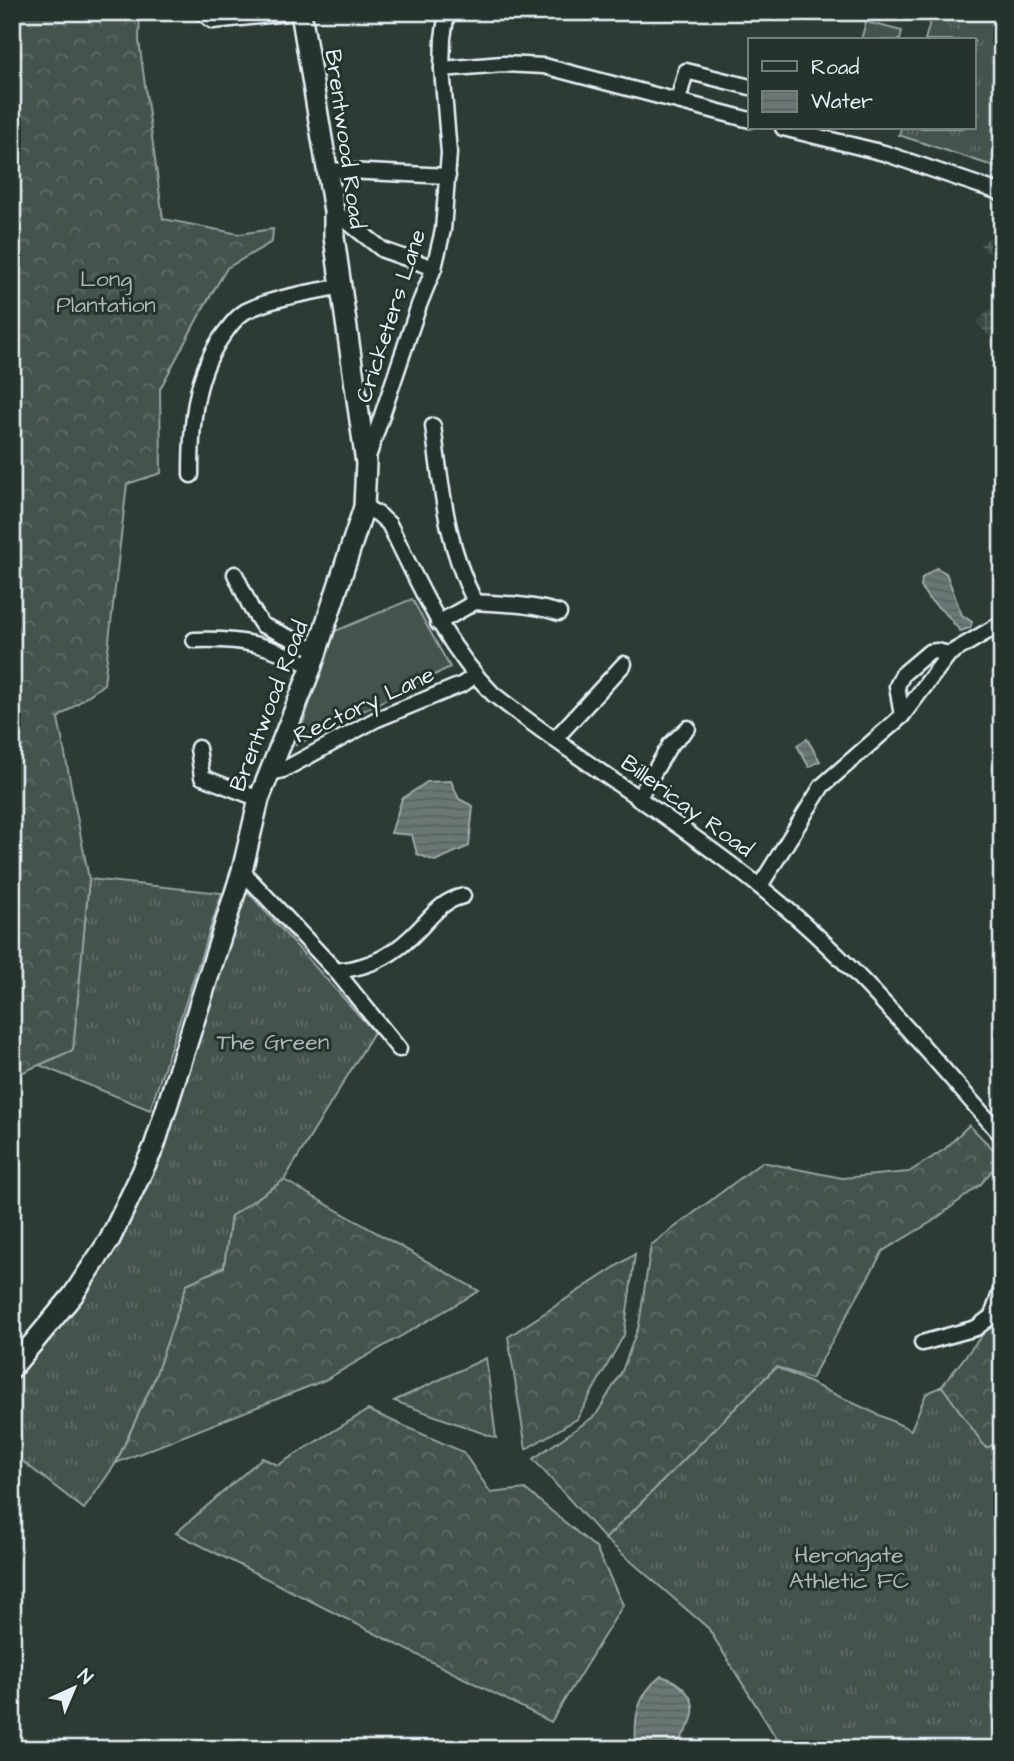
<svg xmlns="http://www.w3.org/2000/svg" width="1014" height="1761" viewBox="0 0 1014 1761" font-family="'Architects Daughter',sans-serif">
<defs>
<pattern id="industrial-grid" width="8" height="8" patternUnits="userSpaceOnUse" patternTransform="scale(1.75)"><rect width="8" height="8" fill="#3b4843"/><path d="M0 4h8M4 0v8" fill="none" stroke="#57635f"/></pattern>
<pattern id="grass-tufts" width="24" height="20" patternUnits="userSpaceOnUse" patternTransform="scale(1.75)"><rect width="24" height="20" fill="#45524e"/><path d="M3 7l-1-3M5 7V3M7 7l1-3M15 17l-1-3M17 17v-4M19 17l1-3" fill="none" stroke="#606b68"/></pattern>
<pattern id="forest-crowns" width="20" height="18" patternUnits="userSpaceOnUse" patternTransform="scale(1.75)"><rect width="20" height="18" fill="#45524e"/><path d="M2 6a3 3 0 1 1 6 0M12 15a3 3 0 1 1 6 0" fill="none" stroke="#606b68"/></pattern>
<pattern id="water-rules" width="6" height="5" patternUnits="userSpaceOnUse" patternTransform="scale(1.75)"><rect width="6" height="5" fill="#6b7775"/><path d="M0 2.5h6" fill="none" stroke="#586060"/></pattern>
</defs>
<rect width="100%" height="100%" fill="#2e3b35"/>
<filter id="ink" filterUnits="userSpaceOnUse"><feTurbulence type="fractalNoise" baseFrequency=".0143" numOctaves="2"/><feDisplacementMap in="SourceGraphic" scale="14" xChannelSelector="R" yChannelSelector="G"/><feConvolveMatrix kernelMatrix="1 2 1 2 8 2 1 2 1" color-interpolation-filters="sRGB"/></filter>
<g filter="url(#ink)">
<g fill="url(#industrial-grid)">
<polygon points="1002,228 1002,264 980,245"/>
<polygon points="1002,297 1002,348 976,323"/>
</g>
<g fill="url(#grass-tufts)" stroke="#96a2a3" stroke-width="2">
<polygon points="933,12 1002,12 1002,169 899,135 901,128 974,128 974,40 925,40"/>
<polygon points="89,879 222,893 150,1110 39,1065 73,1050"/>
<polygon points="238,881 374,1032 284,1180 231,1216 224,1267 187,1284 154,1380 116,1463 84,1509 12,1453 12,1368 73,1295 154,1147"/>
<polygon points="776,1367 911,1430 926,1394 942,1386 986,1448 1002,1441 1002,1749 783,1749 708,1628 605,1539"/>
</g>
<g fill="url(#forest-crowns)" stroke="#96a2a3" stroke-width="2">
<polygon points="12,12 140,12 139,41 163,219 239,234 273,229 272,242 227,268 202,310 160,389 161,473 127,484 104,684 58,718 89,879 73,1050 12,1077"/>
<polygon points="969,1125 1002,1158 981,1184 933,1221 883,1251 811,1379 776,1367 605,1539 533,1459 596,1415 622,1371 639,1325 651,1245 762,1162 842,1178 909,1172 945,1149"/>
<polygon points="284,1180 479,1291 325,1380 116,1463 154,1380 187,1284 224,1267 231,1216"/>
<polygon points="635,1254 624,1335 577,1419 526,1449 508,1337"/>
<polygon points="1002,1310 1002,1441 986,1448 942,1386"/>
<polygon points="486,1358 496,1438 394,1401"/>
<polygon points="368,1410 463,1452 491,1493 525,1489 596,1548 623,1605 551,1722 176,1533 262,1458 278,1465"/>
</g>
<g fill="#45524e" stroke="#96a2a3" stroke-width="2">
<polygon points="866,22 902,31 900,40 861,40"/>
<polygon points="412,599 450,667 296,745 333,632"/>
</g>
<g fill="url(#water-rules)" stroke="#9da8a9" stroke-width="2">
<polygon points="936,568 946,573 962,615 972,622 970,628 960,631 948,616 928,598 921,587 922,578"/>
<polygon points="807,739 820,761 809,767 797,745"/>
<polygon points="451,781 459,799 473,806 469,846 435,861 417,854 412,835 391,833 402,799 427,782"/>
<path d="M661,1676C680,1681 700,1699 691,1721C688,1731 679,1739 674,1749H636C634,1718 636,1696 661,1676Z"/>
</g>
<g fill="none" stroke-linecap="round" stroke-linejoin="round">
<defs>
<g id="minor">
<polyline points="201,12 213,21 297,12"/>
<polyline points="442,69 503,64 544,66 750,120"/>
<polyline points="678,101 686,71 750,87"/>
<polyline points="783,128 884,153 1002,193"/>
<polyline points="327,170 448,176"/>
<polyline points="334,211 383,250 434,268"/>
<path d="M433,426C442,490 446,544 475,602C504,604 532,604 559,613"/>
<polyline points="366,463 419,305 434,268 443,230 449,153 442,69 443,38 447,12"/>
<path d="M191,475C191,425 194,371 227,330C232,323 239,315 246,311C275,297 310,293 341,286"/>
<path d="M364,507L378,514L389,524C419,584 445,646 493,694C579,761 674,818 759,886C851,958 925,1049 1002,1136"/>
<polyline points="235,574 251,608 262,625 317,650"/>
<polyline points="438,623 475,602"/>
<path d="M194,640C245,638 267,645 312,666"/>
<polyline points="902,716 897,686 903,674 929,652 937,651 949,654"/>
<polyline points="555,739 624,664"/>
<polyline points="198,748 202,777 259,799"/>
<polyline points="271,773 283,770 375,720 463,684 474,676"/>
<polyline points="638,799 670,745 688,728"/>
<polyline points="242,871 336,971 399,1049"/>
<polyline points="760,886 822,786 902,716 949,654 1002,623"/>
<path d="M336,971C373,967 396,954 421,927C435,912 443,901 463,896"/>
<polyline points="922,1343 976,1328 992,1316 1002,1288"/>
</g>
<polyline id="major" points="12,1368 73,1295 110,1239 154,1147 242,871 259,799 312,666 364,507 366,463 334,237 334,211 301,12"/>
</defs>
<use href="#minor" stroke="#e8f1f8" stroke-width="19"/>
<use href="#major" stroke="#e8f1f8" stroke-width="24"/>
<use href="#minor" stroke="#26332d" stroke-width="14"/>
<use href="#major" stroke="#26332d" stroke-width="19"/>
</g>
</g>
<g text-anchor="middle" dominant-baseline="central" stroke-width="6" stroke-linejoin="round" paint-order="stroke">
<g font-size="23" fill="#e8f1f8" stroke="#26332d">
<text transform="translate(345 139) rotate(82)">Brentwood Road</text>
<text transform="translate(391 316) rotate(-72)">Cricketers Lane</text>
<text transform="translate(364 705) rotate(-25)">Rectory Lane</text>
<text transform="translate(269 706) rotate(-69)">Brentwood Road</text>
<text transform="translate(687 806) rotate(36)">Billericay Road</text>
</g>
<g font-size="23" fill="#afb9bc" stroke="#26332d">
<text x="106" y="279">Long<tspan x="106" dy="26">Plantation</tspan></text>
<text x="273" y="1042">The Green</text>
<text x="849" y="1555">Herongate<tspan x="849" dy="26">Athletic FC</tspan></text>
</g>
</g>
<rect width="1014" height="1761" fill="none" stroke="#26332d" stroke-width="42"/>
<rect x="21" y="21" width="972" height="1719" fill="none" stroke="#e8f1f8" stroke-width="2.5" filter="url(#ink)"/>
<rect x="748" y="38" width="228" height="91" fill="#26332d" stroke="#747f7e" stroke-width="2"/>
<rect x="762" y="61" width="35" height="10" fill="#26332d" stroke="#747f7e" stroke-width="2"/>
<text x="811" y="74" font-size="21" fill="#e8f1f8">Road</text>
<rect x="762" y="91" width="35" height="21" fill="url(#water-rules)" stroke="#747f7e" stroke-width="2"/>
<text x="811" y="108" font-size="21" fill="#e8f1f8">Water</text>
<g transform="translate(74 1688) rotate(44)" stroke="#26332d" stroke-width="5" paint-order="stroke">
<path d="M0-5L12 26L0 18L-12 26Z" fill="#e8f1f8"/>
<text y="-10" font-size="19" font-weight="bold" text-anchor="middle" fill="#e8f1f8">N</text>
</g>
</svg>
